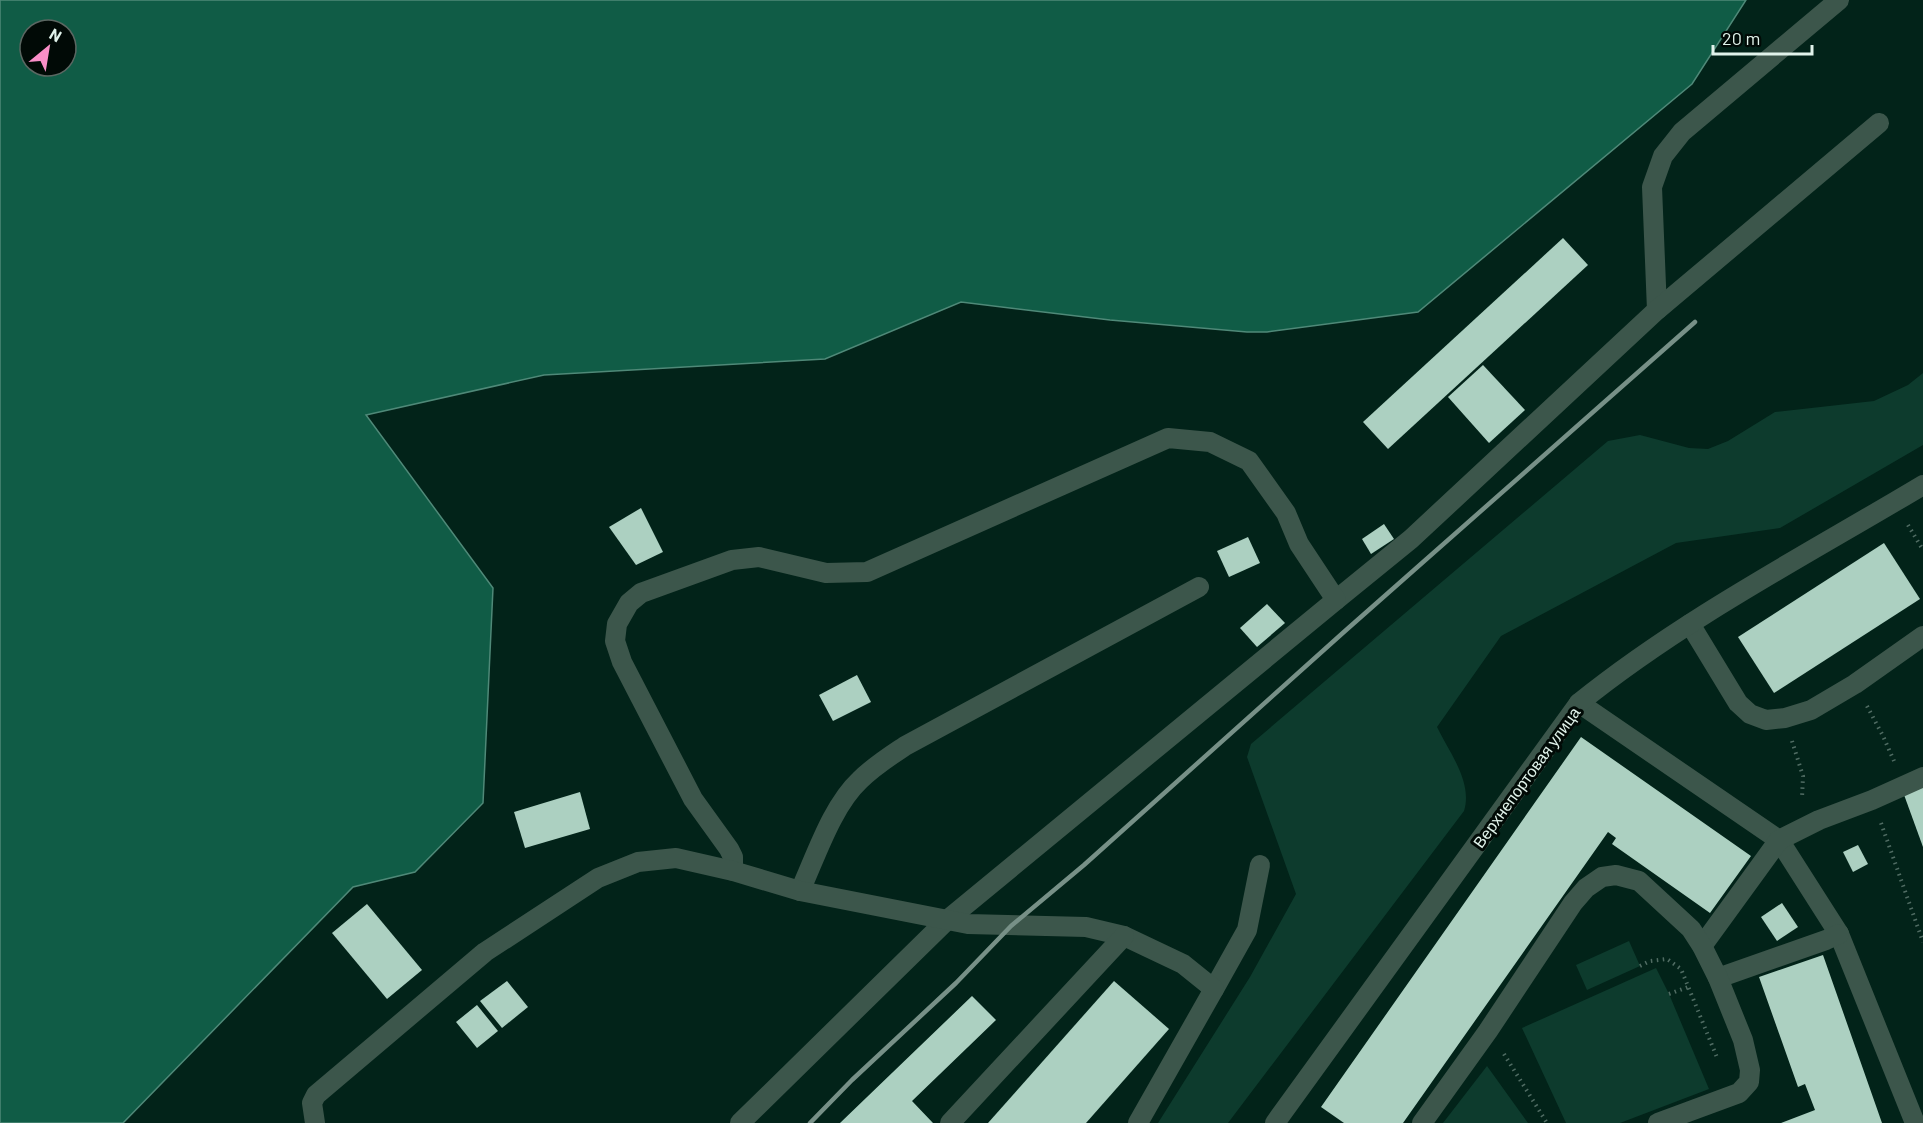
<svg xmlns="http://www.w3.org/2000/svg" width="1923" height="1123" viewBox="0 0 1923 1123" font-family="Barlow,sans-serif">
<rect width="100%" height="100%" fill="#022319"/>
<g fill="#0d3b2d">
<path d="M1923,373V445L1780,528L1676,543L1501,636L1437,727C1449,752 1473,782 1464,811L1228,1123H1158L1250,977L1296,894L1247,757L1251,744L1608,441L1640,435L1689,448L1708,449L1728,441L1775,412L1874,401L1908,385Z"/>
<polygon points="1629,941 1640,966 1587,990 1576,965"/>
<polygon points="1656,968 1669,994 1709,1089 1620,1123 1566,1123 1522,1028"/>
<polygon points="1487,1066 1528,1123 1443,1123"/>
</g>
<path fill="#105c46" stroke="#4f8978" stroke-width="1.5" fill-rule="evenodd" d="M0,0H1746L1692,84L1418,312L1267,332H1247L1110,320L961,302L825,359L544,375L366,415L493,588L483,803L415,872L353,887L123,1123H0ZM30,30H66V66H30Z"/>
<g fill="#acd0c1">
<polygon points="1563,238 1588,265 1388,449 1363,422"/>
<polygon points="1483,365 1525,410 1489,443 1448,397"/>
<polygon points="641,508 663,552 636,565 609,527"/>
<polygon points="1384,524 1394,539 1371,554 1362,539"/>
<polygon points="1248,537 1260,563 1229,577 1217,551"/>
<polygon points="1884,543 1920,599 1774,693 1738,637"/>
<polygon points="1267,604 1285,623 1257,647 1240,628"/>
<polygon points="857,675 871,702 833,721 819,695"/>
<polygon points="1581,737 1751,856 1710,913 1612,844 1616,838 1608,832 1403,1123 1344,1123 1321,1107"/>
<polygon points="1923,785 1923,847 1903,792"/>
<polygon points="580,792 590,829 525,848 514,812"/>
<polygon points="1858,845 1868,864 1853,872 1843,852"/>
<polygon points="1782,903 1798,927 1777,941 1761,917"/>
<polygon points="367,904 422,970 387,999 332,933"/>
<polygon points="1823,955 1882,1123 1781,1123 1815,1110 1805,1084 1798,1087 1759,977"/>
<polygon points="507,981 528,1007 502,1028 480,1001"/>
<polygon points="1114,981 1169,1029 1086,1123 988,1123"/>
<polygon points="972,996 996,1020 912,1101 933,1123 840,1123"/>
<polygon points="477,1005 498,1031 477,1048 456,1022"/>
</g>
<g fill="none" stroke-linecap="round" stroke-linejoin="round">
<g stroke="#506c63" stroke-width="4" stroke-dasharray="1.5 4.5" stroke-linecap="butt">
<polyline points="1908,525 1923,550"/>
<polyline points="1867,706 1883,736 1894,761"/>
<polyline points="1792,741 1803,776 1802,798"/>
<polyline points="1881,823 1923,942"/>
<polyline points="1640,966 1650,961 1667,959 1681,969 1718,1060"/>
<polyline points="1669,994 1688,987"/>
<polyline points="1504,1054 1547,1123"/>
</g>
<g stroke="#3c564b" stroke-width="20">
<polyline points="1657,310 1652,187 1663,156 1682,132 1839,0"/>
<polyline points="1336,600 1411,539 1657,310 1879,123"/>
<polyline points="1690,624 1738,703 1750,714 1766,720 1785,718 1811,710 1855,684 1923,636"/>
<polyline points="1579,703 1779,840 1839,934 1915,1123"/>
<polyline points="733,871 733,857 729,849 693,799 622,662 615,641 617,624 629,603 641,593 732,560 759,557 826,573 867,572 1168,438 1210,442 1249,461 1286,513 1299,544 1336,600 946,921 740,1123"/>
<path d="M800,891C816,856 832,806 860,780C874,766 890,756 905,746L1199,587"/>
<polyline points="1702,946 1779,840 1819,820 1872,800 1923,777"/>
<polyline points="1718,978 1826,940 1839,934"/>
<polyline points="1214,989 1247,930 1260,865"/>
<polyline points="315,1123 312,1103 316,1095 485,952 598,878 638,862 676,858 733,871 800,891 968,924 1086,927 1124,936 1183,964 1214,989 1138,1123"/>
<polyline points="950,1123 1124,936"/>
<path d="M1275,1123L1579,703C1683,619 1808,554 1923,485"/>
<polyline points="1422,1123 1488,1031 1573,903 1586,888 1602,877 1616,875 1639,881 1691,929 1702,946 1718,978 1743,1040 1750,1070 1749,1082 1739,1093 1658,1123"/>
</g>
<polyline stroke="#779087" stroke-width="4.5" points="810,1123 852,1080 956,983 1011,926 1084,865 1345,631 1695,322"/>
</g>
<g text-anchor="middle" dominant-baseline="central" stroke-width="6" stroke-linejoin="round" paint-order="stroke">
<g font-size="16" fill="#e1f3eb" stroke="#010a06">
<text transform="translate(1526 777) rotate(-54)">Верхнепортовая улица</text>
</g>
</g>
<g transform="translate(48 48) rotate(30)"><circle r="28" fill="#010a06" stroke="#5b6762" stroke-width="1.5"/>
<path d="M0-4.5L10 22L0 15L-10 22Z" fill="#fa8fc8"/>
<text y="-9" font-size="16" font-weight="bold" text-anchor="middle" fill="#e1f3eb">N</text>
</g>
<path d="M1713 45v9h99v-9" fill="none" stroke="#e1f3eb" stroke-width="3"/>
<text x="1722" y="45" font-size="18" fill="#e1f3eb" stroke="#010a06" stroke-width="4.5" paint-order="stroke">20 m</text>
</svg>
